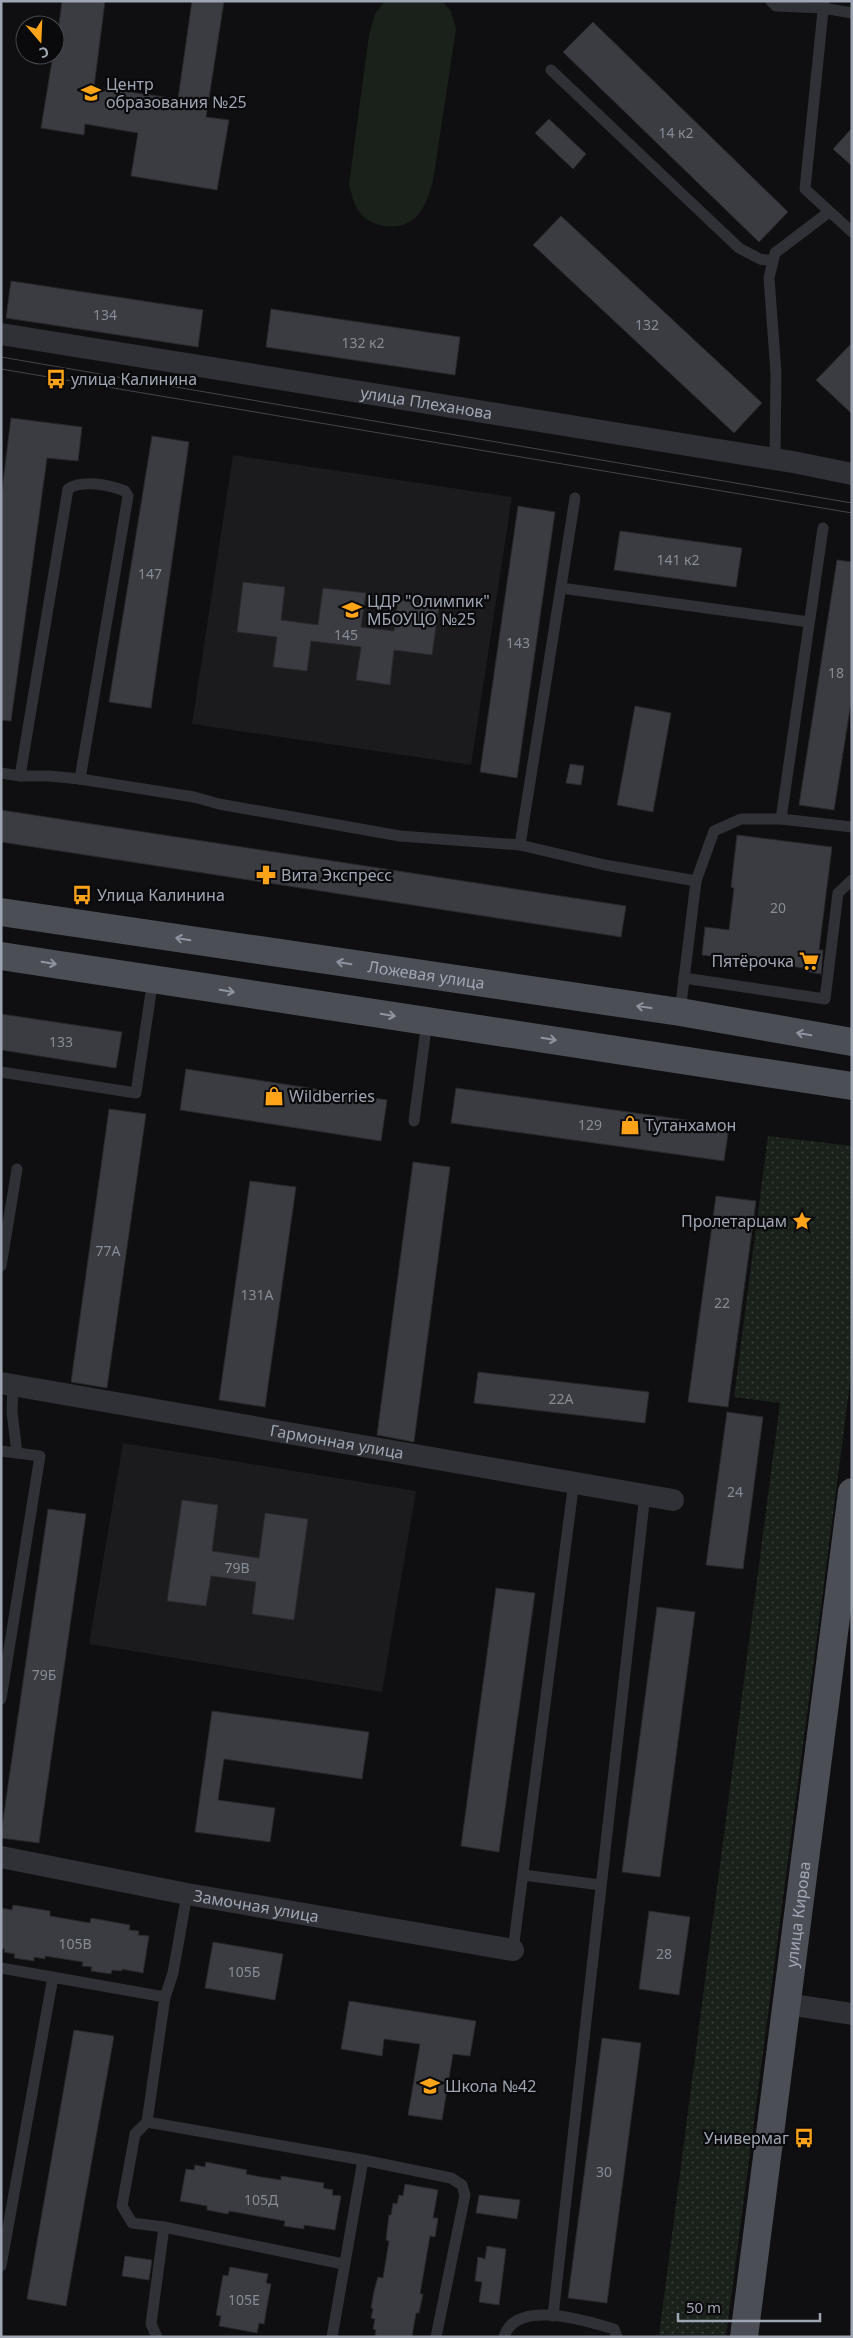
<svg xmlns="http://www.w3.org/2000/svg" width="853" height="2338" viewBox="0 0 853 2338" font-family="'Noto Sans',sans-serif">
<defs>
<pattern id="green-dots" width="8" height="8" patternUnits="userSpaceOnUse" patternTransform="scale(1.25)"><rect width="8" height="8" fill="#19211a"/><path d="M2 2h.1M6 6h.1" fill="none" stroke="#373e39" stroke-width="1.8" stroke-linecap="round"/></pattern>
</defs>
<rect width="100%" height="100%" fill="#0f0f11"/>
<g fill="#1b1b1e">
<polygon points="233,455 512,497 471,765 192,724"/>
<polygon points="123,1443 416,1491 382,1692 89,1644"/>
</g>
<polygon fill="url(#green-dots)" points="768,1136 852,1146 852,1368 726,2337 659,2335 780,1403 734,1397"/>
<path fill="#19211a" d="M385,1H442L451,11L456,29L433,181C429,194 426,206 417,216C404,231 376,229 363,216C354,208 352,195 349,184L369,35L375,14Z"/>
<g fill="#3b3c41" stroke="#29292d">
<polygon points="62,1 105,1 94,87 178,99 192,1 224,1 206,117 229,120 217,190 131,176 138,133 85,124 84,135 41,128 53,55 55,55"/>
<polygon points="593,22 788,212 759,242 563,52"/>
<polygon points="549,119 586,154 573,169 535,133"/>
<polygon points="852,128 852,166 833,149"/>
<polygon points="561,216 762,403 734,433 533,245"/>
<polygon points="11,281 203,310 198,347 6,318"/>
<polygon points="271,309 460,337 455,375 266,347"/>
<polygon points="852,343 852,414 816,380"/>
<polygon points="11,418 82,427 78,461 47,458 11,721 1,720 1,498"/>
<polygon points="152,436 189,442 151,708 109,702"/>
<polygon points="518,506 555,512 517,778 480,772"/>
<polygon points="620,531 742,548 736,587 614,570"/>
<polygon points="837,560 852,562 852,696 834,810 799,805"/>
<polygon points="243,582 285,587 281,620 318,625 323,588 366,593 361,627 394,631 398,600 439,605 432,655 394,650 390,685 356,680 361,647 311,641 307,671 273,667 277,637 237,632"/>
<polygon points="635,706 671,713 653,812 617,805"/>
<polygon points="570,764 584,766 581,785 566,783"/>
<polygon points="1,810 626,906 621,937 1,842"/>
<polygon points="737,835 832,847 819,950 823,950 821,974 804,971 804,968 702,955 705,927 729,930 734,888 731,887"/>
<polygon points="1,1014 122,1032 116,1068 1,1050"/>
<polygon points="186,1069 387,1100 381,1141 180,1110"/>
<polygon points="456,1088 729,1126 724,1161 451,1123"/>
<polygon points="109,1109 146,1114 107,1388 71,1382"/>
<polygon points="413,1162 450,1167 414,1442 377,1435"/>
<polygon points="250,1181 296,1187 265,1407 219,1400"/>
<polygon points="716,1196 756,1201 728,1407 688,1402"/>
<polygon points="478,1372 649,1392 645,1423 474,1403"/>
<polygon points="727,1412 763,1417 743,1569 706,1565"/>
<polygon points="182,1500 218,1505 212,1551 259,1558 265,1513 308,1519 294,1620 252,1614 256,1582 211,1576 206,1606 167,1601"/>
<polygon points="48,1509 86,1514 39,1843 1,1838 1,1834"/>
<polygon points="496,1588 535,1593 499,1852 461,1846"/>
<polygon points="657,1607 695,1612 660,1877 622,1872"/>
<polygon points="212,1711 369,1732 362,1779 224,1759 218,1800 275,1808 270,1842 195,1832"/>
<polygon points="13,1905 50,1911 50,1916 90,1923 91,1918 130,1925 129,1930 139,1931 138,1935 149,1936 143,1973 122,1969 122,1971 112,1970 111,1974 91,1971 92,1967 82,1966 83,1962 45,1956 45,1959 34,1957 34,1961 14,1958 15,1954 4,1952 5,1949 1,1949 1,1908 12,1910"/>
<polygon points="649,1911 690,1917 679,1995 639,1989"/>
<polygon points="213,1942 283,1954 275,2000 205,1988"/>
<polygon points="349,2001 476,2021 470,2056 453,2054 442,2120 408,2115 420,2044 384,2039 382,2056 341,2049"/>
<polygon points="74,2030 114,2036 66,2306 27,2299"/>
<polygon points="602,2038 641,2043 607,2303 568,2298"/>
<polygon points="206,2162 247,2170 246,2174 261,2177 281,2180 281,2176 324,2183 323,2188 333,2190 332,2195 341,2196 335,2230 304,2225 304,2229 284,2226 285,2221 229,2211 228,2214 207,2210 207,2206 180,2201 186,2169 194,2170 195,2165 205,2167"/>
<polygon points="405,2184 438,2190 433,2218 438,2218 435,2237 430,2236 420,2294 423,2294 419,2313 416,2313 412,2337 375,2337 376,2330 373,2329 375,2319 371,2318 373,2309 371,2308 374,2291 378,2277 383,2278 389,2241 386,2240 389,2215 391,2215 393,2203 397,2204 399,2195 403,2196"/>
<polygon points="479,2195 520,2200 517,2219 476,2213"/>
<polygon points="487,2246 506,2249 499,2305 479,2302 482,2282 475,2281 478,2257 485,2259"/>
<polygon points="125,2256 152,2260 149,2280 122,2276"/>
<polygon points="230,2267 268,2274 266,2283 271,2284 264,2324 259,2323 257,2333 219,2326 221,2316 216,2315 223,2275 228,2276"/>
</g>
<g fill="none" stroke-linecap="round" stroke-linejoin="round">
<g stroke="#303136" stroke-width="11">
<polyline points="771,1 776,6 823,8 852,13"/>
<polyline points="824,1 805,189 852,232"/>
<polyline points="551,70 739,248 760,259 773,261"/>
<polyline points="775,459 776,373 769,278 775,253 829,212"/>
<polyline points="561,588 809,622"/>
<polyline points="1,773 20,776 49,776 80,779 194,797 219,804 400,836 520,845 605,865 696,881"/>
<path d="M20,776L68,489C83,479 109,485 125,491L128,496L80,779"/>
<polyline points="781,819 823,528"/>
<polyline points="520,845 575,498"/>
<polyline points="684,978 825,999 838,893 852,880"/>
<polyline points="680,1012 696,881 714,831 741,819 781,819 852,827"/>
<polyline points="1,1072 136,1093 153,979"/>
<polyline points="414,1121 427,1021"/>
<polyline points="1,1266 17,1169"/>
<polyline points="13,1384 12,1412 17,1453"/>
<polyline points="1,1451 40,1456 1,1699"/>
<polyline points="523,1875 601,1885"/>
<polyline points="513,1950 574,1481"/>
<polyline points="1,1968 165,1997"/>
<polyline points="147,2122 165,1997 173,1973 187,1894"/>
<polyline points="164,2227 343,2264"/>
<polyline points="1,2266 53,1977"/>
<polyline points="553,2316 645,1494"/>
<polyline points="157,2337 151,2324 164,2227 132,2223 122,2206 135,2134 147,2122 363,2160"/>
<polyline points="332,2337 363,2160 451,2178 462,2185 465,2195 436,2337"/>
<path d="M504,2337C516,2298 586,2321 614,2329L617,2337"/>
</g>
<g stroke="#303136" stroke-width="22">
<path id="s1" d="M1,334L793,462L852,474"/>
<path id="s2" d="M1,1383L673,1500"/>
<path id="s3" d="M1,1857L187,1894L513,1950"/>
<polyline points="787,2004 852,2014"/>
</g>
<g stroke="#4c4e55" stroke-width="28">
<path id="s4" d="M1,912L680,1012L852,1042"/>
<polyline points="1,956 852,1086"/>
<path id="s5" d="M744,2337L852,1492"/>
</g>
<g stroke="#43454b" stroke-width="1">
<polyline points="1,357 852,503"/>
<polyline points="1,369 852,513"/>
</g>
</g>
<defs><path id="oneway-shaft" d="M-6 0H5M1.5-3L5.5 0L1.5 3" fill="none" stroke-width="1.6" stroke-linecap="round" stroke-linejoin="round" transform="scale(1.25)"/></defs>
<g stroke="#8e94a0">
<use href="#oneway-shaft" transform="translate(183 939) rotate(-171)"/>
<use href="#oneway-shaft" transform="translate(49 963) rotate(9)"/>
<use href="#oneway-shaft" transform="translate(344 963) rotate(-171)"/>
<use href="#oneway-shaft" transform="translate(227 991) rotate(9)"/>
<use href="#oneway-shaft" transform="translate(644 1007) rotate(-172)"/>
<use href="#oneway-shaft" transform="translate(388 1015) rotate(9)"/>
<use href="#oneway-shaft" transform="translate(804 1034) rotate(-170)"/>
<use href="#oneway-shaft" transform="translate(549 1039) rotate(9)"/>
</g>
<defs>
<symbol id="school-bare" viewBox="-9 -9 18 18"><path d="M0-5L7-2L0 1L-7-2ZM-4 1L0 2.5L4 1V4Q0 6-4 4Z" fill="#ffa419" stroke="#0a0a0c" stroke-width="2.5" paint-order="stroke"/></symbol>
<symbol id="bus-bare" viewBox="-9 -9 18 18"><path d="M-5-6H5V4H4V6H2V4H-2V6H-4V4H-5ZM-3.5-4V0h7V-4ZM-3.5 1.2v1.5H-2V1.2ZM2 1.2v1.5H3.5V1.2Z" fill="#ffa419" stroke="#0a0a0c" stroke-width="2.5" paint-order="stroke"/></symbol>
<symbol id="pharmacy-bare" viewBox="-9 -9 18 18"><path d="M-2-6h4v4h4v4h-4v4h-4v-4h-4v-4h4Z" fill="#ffa419" stroke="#0a0a0c" stroke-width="2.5" paint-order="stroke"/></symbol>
<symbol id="supermarket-bare" viewBox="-9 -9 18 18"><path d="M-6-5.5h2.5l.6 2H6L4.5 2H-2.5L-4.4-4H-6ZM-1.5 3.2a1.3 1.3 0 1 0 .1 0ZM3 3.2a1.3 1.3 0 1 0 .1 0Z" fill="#ffa419" stroke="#0a0a0c" stroke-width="2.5" paint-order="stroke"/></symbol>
<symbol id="shop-bare" viewBox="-9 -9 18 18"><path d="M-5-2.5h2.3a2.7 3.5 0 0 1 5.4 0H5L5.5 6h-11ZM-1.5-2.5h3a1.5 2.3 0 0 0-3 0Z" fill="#ffa419" stroke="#0a0a0c" stroke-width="2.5" paint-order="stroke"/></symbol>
<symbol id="sight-bare" viewBox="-9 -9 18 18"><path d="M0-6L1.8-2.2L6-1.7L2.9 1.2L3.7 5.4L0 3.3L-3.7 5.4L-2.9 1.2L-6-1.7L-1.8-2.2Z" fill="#ffa419" stroke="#0a0a0c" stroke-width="2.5" paint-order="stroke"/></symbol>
</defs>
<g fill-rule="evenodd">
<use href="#school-bare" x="77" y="79" width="28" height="28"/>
<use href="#bus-bare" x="42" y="365" width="28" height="28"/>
<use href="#school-bare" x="338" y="596" width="28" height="28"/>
<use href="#pharmacy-bare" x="252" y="861" width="28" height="28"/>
<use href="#bus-bare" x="68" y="881" width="28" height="28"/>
<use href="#supermarket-bare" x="795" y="947" width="28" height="28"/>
<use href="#shop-bare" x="260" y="1082" width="28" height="28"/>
<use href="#shop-bare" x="616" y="1111" width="28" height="28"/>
<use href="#sight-bare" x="788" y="1207" width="28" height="28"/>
<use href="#school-bare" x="416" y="2072" width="28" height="28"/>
<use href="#bus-bare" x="790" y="2124" width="28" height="28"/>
</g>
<g text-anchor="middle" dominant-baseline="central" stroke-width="4.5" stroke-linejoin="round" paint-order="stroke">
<g font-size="14" fill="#868c96">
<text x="676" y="132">14 к2</text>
<text x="105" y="314">134</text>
<text x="647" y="324">132</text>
<text x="363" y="342">132 к2</text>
<text x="678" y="559">141 к2</text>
<text x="150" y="573">147</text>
<text x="346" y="634">145</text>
<text x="518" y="642">143</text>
<text x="836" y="672">18</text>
<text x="778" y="907">20</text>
<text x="61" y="1041">133</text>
<text x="590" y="1124">129</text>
<text x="108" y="1250">77А</text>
<text x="257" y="1294">131А</text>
<text x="722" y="1302">22</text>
<text x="561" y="1398">22А</text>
<text x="735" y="1491">24</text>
<text x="237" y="1567">79В</text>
<text x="44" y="1674">79Б</text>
<text x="75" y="1943">105В</text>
<text x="664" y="1953">28</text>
<text x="244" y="1971">105Б</text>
<text x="604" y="2171">30</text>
<text x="261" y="2199">105Д</text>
<text x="244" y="2299">105Е</text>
</g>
<g font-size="16" fill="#9fa6b3" stroke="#0a0a0c" text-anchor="start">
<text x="106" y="84">Центр<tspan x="106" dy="18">образования №25</tspan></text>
<text x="71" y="379">улица Калинина</text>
<text x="367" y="601">ЦДР "Олимпик"<tspan x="367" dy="18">МБОУЦО №25</tspan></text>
<text x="281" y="875">Вита Экспресс</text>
<text x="97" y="895">Улица Калинина</text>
<text x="794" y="961" text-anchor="end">Пятёрочка</text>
<text x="289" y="1096">Wildberries</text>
<text x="645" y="1125">Тутанхамон</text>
<text x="787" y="1221" text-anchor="end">Пролетарцам</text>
<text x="445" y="2086">Школа №42</text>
<text x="789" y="2138" text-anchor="end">Универмаг</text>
</g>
<g font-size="16" fill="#9fa6b3" stroke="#0a0a0c">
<text stroke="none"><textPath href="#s1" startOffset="431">улица Плеханова</textPath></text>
<text stroke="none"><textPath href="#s4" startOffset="430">Ложевая улица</textPath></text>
<text stroke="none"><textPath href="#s2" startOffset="341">Гармонная улица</textPath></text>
<text stroke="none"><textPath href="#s3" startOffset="260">Замочная улица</textPath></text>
<text stroke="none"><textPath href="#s5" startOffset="426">улица Кирова</textPath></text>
</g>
</g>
<rect width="853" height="2338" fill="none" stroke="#9fa6b3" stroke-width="5"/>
<g transform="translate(40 40) rotate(161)"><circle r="24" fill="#0a0a0c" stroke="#46484f"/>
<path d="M0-4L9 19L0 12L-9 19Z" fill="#ffa419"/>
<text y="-8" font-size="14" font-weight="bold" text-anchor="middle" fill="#9fa6b3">С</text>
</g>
<path d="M678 2313v8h142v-8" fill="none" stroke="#9fa6b3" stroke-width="2.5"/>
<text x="686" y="2313" font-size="15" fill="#9fa6b3" stroke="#0a0a0c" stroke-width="4" paint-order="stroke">50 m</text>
</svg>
